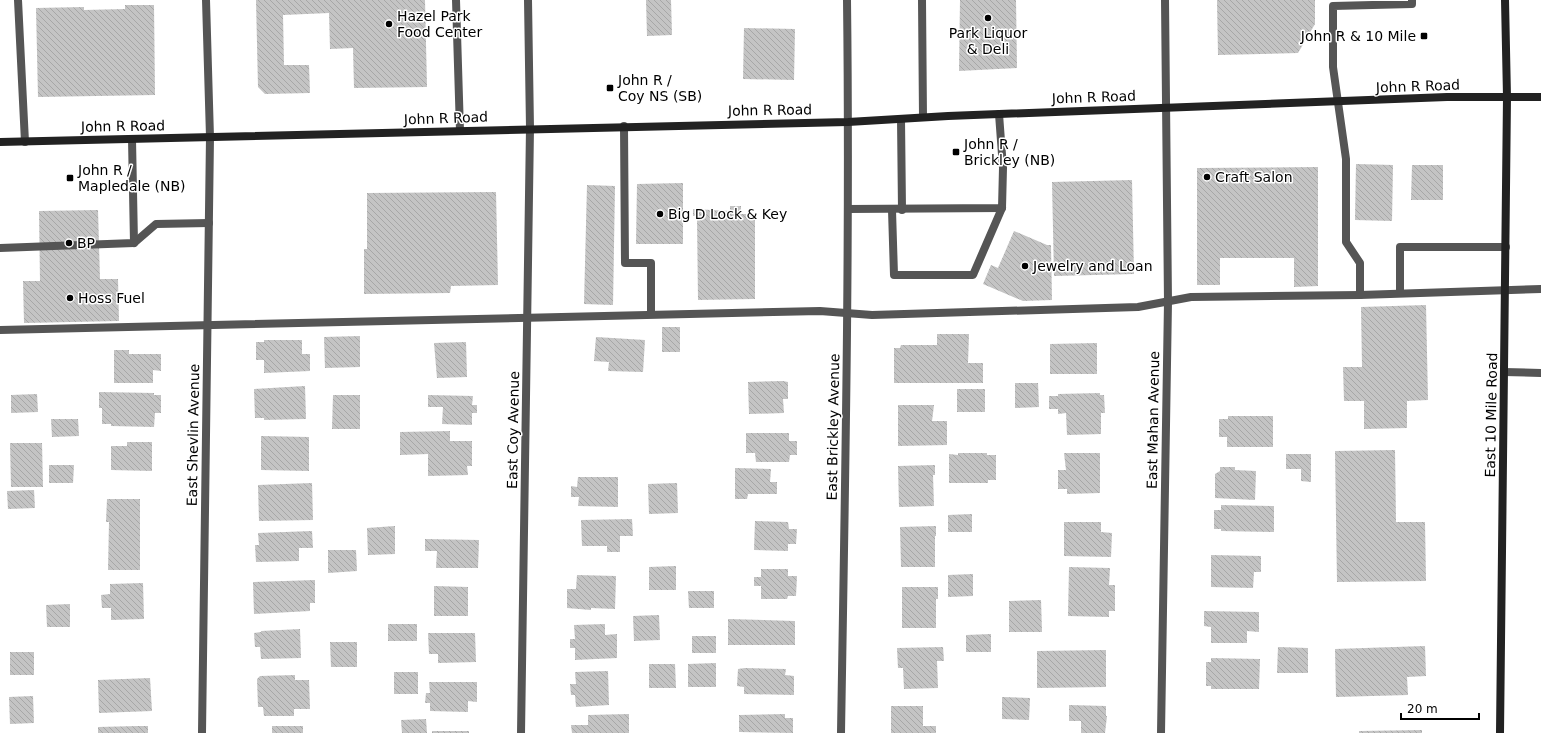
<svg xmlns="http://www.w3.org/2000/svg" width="1541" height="733" viewBox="0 0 1541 733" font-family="'DejaVu Sans',sans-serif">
<defs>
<pattern id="building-back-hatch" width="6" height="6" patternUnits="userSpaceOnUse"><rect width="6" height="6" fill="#c4c4c4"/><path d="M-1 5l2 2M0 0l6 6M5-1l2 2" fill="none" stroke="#a7a7a7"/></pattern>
</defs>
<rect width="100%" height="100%" fill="#fff"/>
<g fill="url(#building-back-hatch)">
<polygon points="256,0 425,0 427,87 354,88 353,48 330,49 329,13 283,15 284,65 309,65 310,93 265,94 258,87"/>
<polygon points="646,0 671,0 672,35 647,36"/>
<polygon points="960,0 1016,0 1017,68 959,71"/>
<polygon points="1217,0 1315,0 1315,24 1298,53 1218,55"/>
<polygon points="125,5 154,5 155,95 38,97 36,8 84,7 84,10 125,9"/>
<polygon points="744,28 795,29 794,80 743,79"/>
<polygon points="1356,164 1393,165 1392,221 1355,220"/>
<polygon points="1412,165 1443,165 1443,200 1411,200"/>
<polygon points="1318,167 1318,286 1294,287 1294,258 1220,258 1220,285 1197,285 1197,168"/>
<polygon points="1132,180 1134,274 1054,276 1052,182"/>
<polygon points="683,183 683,244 636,244 637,184"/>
<polygon points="587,185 615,186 613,305 584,304"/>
<polygon points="496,192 498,285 451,286 450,293 364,294 364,249 367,249 367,193"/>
<polygon points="730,206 741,206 741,214 755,214 755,299 698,300 697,216 693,216 693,209 730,211"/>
<polygon points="98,210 100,279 118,279 119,321 24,323 23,281 40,281 39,211"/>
<polygon points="1014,231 1047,245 1051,245 1052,300 1023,301 983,284 991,265 998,268"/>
<polygon points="1426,305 1428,400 1407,401 1407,428 1364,429 1364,401 1344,401 1343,367 1362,367 1361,307"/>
<rect x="662" y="327" width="18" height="25"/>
<polygon points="937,334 969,334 968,363 983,363 983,383 894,383 894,348 900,348 901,345 937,345"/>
<polygon points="360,336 360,367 325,368 324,337"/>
<polygon points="596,337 645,340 643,372 608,371 609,362 594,361"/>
<polygon points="264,340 302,340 302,354 310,354 310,371 264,373 264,360 256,360 256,342 264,342"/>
<polygon points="466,342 467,377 437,378 434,343"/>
<polygon points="1097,343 1097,374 1050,374 1050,344"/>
<polygon points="114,350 129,350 129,354 161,354 161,371 153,370 153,383 114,383"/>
<polygon points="783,381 788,382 788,399 783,399 784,413 749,414 748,382"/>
<polygon points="1015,383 1038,383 1039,407 1015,408"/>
<polygon points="305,386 306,419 264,420 264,418 255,418 254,389"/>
<rect x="957" y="389" width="28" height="23"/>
<polygon points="99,392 154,393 154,395 161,395 161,413 155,413 154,427 111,426 111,424 102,424 102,408 99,408"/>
<polygon points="1100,393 1100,395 1104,395 1105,413 1101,413 1101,434 1067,435 1066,413 1058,414 1058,409 1049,409 1049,396 1058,396 1058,394"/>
<polygon points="37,394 38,412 11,413 11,395"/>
<polygon points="333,395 360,395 360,429 332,429"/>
<polygon points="428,395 473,396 472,405 477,405 477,413 472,413 472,425 442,424 443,407 428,407"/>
<polygon points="898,405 934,405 932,421 947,421 947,445 898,446"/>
<polygon points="1228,416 1273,416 1273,447 1227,447 1227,437 1219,437 1219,419 1228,419"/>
<polygon points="51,419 78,419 79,436 52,437"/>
<polygon points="450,431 450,441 472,441 472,466 467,466 468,475 428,476 428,454 400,455 400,432"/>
<polygon points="746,433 789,433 789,441 797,441 797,455 790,455 789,462 756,462 755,453 746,453"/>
<polygon points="261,436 309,437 309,471 261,470"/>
<polygon points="127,442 152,442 152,471 111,470 111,446 127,446"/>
<polygon points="10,443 42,443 43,487 11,487"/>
<polygon points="1395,450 1396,522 1425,522 1426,581 1337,582 1335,451"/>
<polygon points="958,453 987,453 987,455 996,455 996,480 988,480 988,483 949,483 949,454 958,455"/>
<polygon points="1064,453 1100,453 1100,493 1067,494 1067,489 1058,489 1058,470 1066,470"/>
<polygon points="1286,454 1311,454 1311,482 1301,481 1301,469 1286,469"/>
<polygon points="49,465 74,465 73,483 49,483"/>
<polygon points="935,465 935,475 933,475 934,506 899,507 898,466"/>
<polygon points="1220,467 1235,467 1235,470 1256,471 1255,500 1215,498 1215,474 1220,471"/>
<polygon points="735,468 771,469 770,482 777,482 777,494 748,494 747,499 735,499"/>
<polygon points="578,477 618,477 618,507 578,506 579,497 571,497 571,486 577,487"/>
<polygon points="312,483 313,520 259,521 258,485"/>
<polygon points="677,483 678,513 649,514 648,484"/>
<polygon points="34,490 35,508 8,509 7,491"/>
<polygon points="107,499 140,499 140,570 108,570 109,522 106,522"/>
<polygon points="1221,505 1274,506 1274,532 1221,531 1221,529 1214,529 1214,510 1221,510"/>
<polygon points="972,514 972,532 948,532 948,515"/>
<polygon points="632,519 633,536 620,536 620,552 607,552 607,546 582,546 581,520"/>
<polygon points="755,521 788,522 789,529 797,529 796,544 788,544 788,551 754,550"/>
<polygon points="1064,522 1101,522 1101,532 1112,533 1111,557 1064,556"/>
<polygon points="395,526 395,554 368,555 367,528"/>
<polygon points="936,526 936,536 935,536 935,567 901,567 900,527"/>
<polygon points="312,531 313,548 299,548 299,561 256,562 255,545 259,545 258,533"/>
<polygon points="425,539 479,540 478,568 436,568 437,551 425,551"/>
<polygon points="328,550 356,550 357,571 328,573"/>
<polygon points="1211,555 1261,556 1261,572 1254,572 1253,588 1211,587"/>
<polygon points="676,566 676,590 649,590 649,567"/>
<polygon points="1069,567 1110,568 1109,585 1115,585 1115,611 1109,611 1109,617 1068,616"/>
<polygon points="761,569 788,569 788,576 797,576 796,596 788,596 787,599 761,599 761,586 754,586 754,577 761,577"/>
<polygon points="973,574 973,596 948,597 948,575"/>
<polygon points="577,575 616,576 615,609 591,608 591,610 567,608 567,589 576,589"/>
<polygon points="315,580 315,603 310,603 310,611 254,614 253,582"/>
<polygon points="143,583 144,619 111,620 111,608 102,608 101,595 110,594 110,584"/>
<polygon points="434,586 468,587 468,616 434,616"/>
<polygon points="902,587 938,587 938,599 936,599 936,628 902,628"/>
<polygon points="688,591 714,591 714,608 689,608"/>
<polygon points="1041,600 1042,632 1009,632 1009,601"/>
<polygon points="70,604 70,627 47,627 46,605"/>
<polygon points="1204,611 1259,612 1259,632 1247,631 1247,643 1211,643 1211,627 1204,626"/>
<polygon points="659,615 660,640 634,641 633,616"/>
<polygon points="728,619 795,621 795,645 728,645"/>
<rect x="388" y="624" width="29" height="17"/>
<polygon points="605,624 605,635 617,634 617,658 575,660 575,648 570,648 570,639 575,639 574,625"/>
<polygon points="300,629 301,658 261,659 260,647 255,647 254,633 261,632 261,631"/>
<polygon points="428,633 475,633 476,662 438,663 438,654 429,654"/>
<polygon points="991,634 991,652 966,652 966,635"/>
<rect x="692" y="636" width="24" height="17"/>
<polygon points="330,642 357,642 357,667 331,667"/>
<polygon points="1425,646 1426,676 1407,677 1408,695 1336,697 1335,649"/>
<polygon points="943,647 944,661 937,661 938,688 904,689 903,668 898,668 897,648"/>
<polygon points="1278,647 1308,648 1308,673 1277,673"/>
<polygon points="1106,650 1106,687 1037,688 1037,651"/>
<rect x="10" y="652" width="24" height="23"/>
<polygon points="1211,658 1260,659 1259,689 1211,689 1211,686 1206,686 1206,662 1211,662"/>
<polygon points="716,663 716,687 688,687 688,664"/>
<polygon points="649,664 675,664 676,688 649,688"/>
<polygon points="745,668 786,669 785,675 794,676 794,695 744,694 744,687 737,686 738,669"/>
<polygon points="608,671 609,705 576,707 575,695 571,695 570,684 576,684 575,672"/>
<rect x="394" y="672" width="24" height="22"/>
<polygon points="295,675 295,680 309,680 310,709 294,709 294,716 264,716 263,707 258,707 257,679 260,676"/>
<polygon points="150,678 152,711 99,713 98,680"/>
<polygon points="429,682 477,682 477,702 468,701 468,712 430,711 430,703 425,703 426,693 430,693"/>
<polygon points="33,696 34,723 10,724 9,697"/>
<polygon points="1002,697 1030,698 1029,720 1002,719"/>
<polygon points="1069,705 1106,706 1106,716 1107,716 1105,733 1081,733 1081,721 1069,721"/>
<polygon points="891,706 923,706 923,726 936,726 936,733 891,733"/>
<polygon points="629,714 629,733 572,733 571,725 588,725 588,715"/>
<polygon points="785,714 785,718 793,718 793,733 739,732 739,715"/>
<polygon points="426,719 427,733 402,733 401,720"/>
<polygon points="138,726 148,726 148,733 98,733 98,727"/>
<rect x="272" y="726" width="31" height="7"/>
<polygon points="1422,730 1422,733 1359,733 1359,731"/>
<rect x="432" y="731" width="37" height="2"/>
</g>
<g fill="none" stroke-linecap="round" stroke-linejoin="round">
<g stroke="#555" stroke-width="8">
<polyline points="18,0 25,142"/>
<polyline points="456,0 460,131"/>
<polyline points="922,0 923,117"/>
<polyline points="901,119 902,210"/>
<polyline points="624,126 625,263 651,263 651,314"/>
<polyline points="848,209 1002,208 1003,168 999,114"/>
<polyline points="892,210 894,275 973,275 1002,208"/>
<polyline points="134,243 156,224 209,223"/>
<polyline points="0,248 134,243 132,139"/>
<polyline points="1400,293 1400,247 1506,247"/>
<polyline points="1360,295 1360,263 1346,242 1346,159 1333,67 1333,6 1412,4 1412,0"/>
<polyline points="0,330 820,311 872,315 1138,307 1191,297 1360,295 1541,289"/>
<polyline points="1504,372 1541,373"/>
</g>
<g stroke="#555" stroke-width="8">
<polyline points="202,733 210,137 206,0"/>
<polyline points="521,733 530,128 528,0"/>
<path d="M841,733C845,489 850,244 847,0"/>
<polyline points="1161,733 1168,302 1165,0"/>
</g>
<g stroke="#222" stroke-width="8">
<polyline points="0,142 848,122 948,116 1447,97 1541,97"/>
<polyline points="1500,733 1507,97 1505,0"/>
</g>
</g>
<g fill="#000" stroke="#fff" stroke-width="1.5">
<circle cx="988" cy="18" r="4"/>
<circle cx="389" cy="24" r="4"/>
<rect x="1420" y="32" width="8" height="8" rx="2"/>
<rect x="606" y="84" width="8" height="8" rx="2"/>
<rect x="952" y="148" width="8" height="8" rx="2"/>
<circle cx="1207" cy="177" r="4"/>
<rect x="66" y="174" width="8" height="8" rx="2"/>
<circle cx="660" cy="214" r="4"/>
<circle cx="69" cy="243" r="4"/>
<circle cx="1025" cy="266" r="4"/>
<circle cx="70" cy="298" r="4"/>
</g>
<g text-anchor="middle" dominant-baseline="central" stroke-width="3" stroke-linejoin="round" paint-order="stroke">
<g font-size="14" fill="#000" stroke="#fff" text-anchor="start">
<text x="397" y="16">Hazel Park<tspan x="397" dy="16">Food Center</tspan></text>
<text x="988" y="33" text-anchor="middle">Park Liquor<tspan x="988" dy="16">&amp; Deli</tspan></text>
<text x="1416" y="36" text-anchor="end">John R &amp; 10 Mile</text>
<text x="618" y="80">John R /<tspan x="618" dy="16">Coy NS (SB)</tspan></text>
<text x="964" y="144">John R /<tspan x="964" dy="16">Brickley (NB)</tspan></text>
<text x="78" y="170">John R /<tspan x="78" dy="16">Mapledale (NB)</tspan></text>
<text x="1215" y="177">Craft Salon</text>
<text x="668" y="214">Big D Lock &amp; Key</text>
<text x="77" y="243">BP</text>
<text x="1033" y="266">Jewelry and Loan</text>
<text x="78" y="298">Hoss Fuel</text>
</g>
<g font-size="14" fill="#000" stroke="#fff">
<text transform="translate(1418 86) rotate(-2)">John R Road</text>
<text transform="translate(1094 97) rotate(-2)">John R Road</text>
<text transform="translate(770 110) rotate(-1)">John R Road</text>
<text transform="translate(446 118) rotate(-2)">John R Road</text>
<text transform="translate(123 126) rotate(-1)">John R Road</text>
<text transform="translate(1491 415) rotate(-89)">East 10 Mile Road</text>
<text transform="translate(1153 420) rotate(-89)">East Mahan Avenue</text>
<text transform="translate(833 427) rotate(-89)">East Brickley Avenue</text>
<text transform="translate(513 430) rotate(-89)">East Coy Avenue</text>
<text transform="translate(193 435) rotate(-89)">East Shevlin Avenue</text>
</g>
</g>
<path d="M1401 713v6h78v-6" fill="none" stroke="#000000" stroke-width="2"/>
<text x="1407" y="713" font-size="12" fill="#000000" stroke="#ffffff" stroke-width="3" paint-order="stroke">20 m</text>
</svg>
